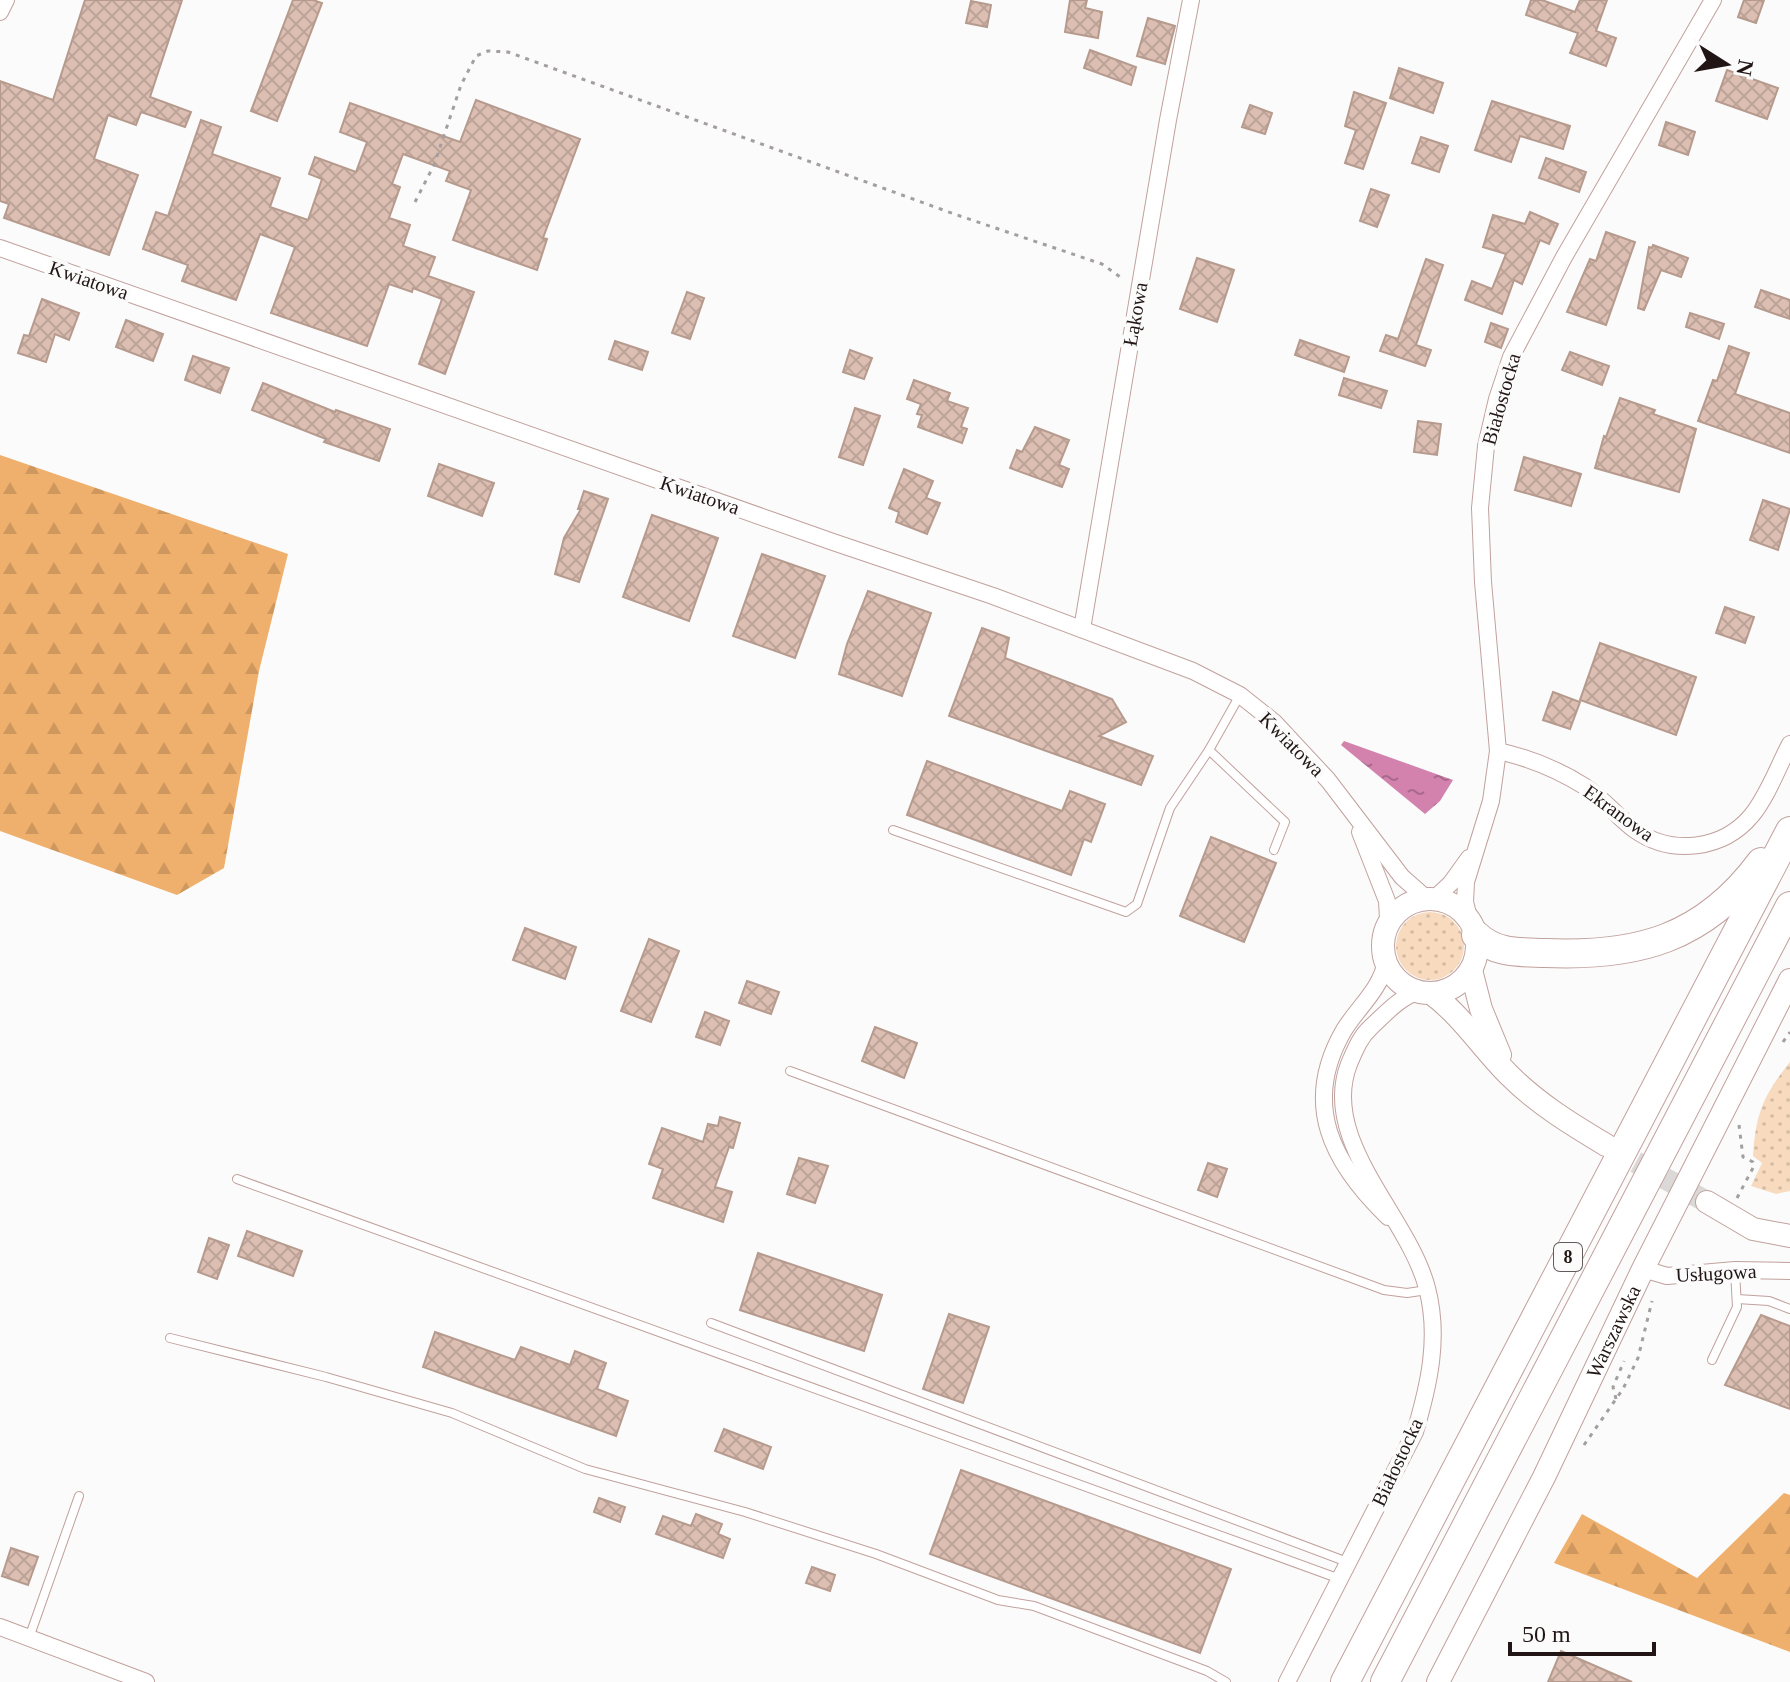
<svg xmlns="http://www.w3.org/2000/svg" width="1790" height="1682" viewBox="0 0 1790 1682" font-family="Georgia,serif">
<defs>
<pattern id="grass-dots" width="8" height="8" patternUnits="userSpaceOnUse" patternTransform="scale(2)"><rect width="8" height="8" fill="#f8dbbf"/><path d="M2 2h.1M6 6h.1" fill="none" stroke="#d4bba3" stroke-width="1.8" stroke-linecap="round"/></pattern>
<pattern id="forest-firs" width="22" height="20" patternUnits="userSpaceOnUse" patternTransform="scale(2)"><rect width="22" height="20" fill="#f0b06d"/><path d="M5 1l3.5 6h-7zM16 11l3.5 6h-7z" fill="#ce975e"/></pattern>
<pattern id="water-ripples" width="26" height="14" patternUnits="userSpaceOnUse" patternTransform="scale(2)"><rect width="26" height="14" fill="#d282ad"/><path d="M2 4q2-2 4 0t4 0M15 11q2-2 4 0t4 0" fill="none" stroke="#aa698c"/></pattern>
<pattern id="building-cross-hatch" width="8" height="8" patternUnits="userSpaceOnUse" patternTransform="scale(2)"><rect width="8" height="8" fill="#dcbfb2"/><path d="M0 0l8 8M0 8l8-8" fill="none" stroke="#bca398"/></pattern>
</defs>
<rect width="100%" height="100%" fill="#fbfbfb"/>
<g fill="url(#grass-dots)">
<circle cx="1430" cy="946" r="34"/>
<path d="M1790,1062V1191L1776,1194L1751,1186L1762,1163L1753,1156C1756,1113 1763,1096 1790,1062Z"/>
</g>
<g fill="url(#forest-firs)">
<polygon points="0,455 288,554 259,671 224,868 177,895 0,831"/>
<polygon points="1784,1493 1790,1495 1790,1652 1554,1563 1582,1514 1697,1578"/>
</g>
<polygon fill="url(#water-ripples)" points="1344,741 1453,780 1440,801 1425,814 1341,745"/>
<g fill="url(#building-cross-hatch)" stroke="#b69a8d" stroke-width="2">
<polygon points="85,0 182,0 150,97 191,112 185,127 141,112 136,125 108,115 94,159 138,175 109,255 4,218 9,204 0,201 0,81 53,100"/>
<polygon points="293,0 313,0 322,3 277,121 251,111"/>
<polygon points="1070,0 1087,0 1085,8 1102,12 1098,38 1065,32"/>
<polygon points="1531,0 1542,0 1575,12 1580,0 1607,0 1596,31 1616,38 1606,66 1570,53 1578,33 1526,15"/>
<polygon points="1744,0 1764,0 1756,23 1738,17"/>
<polygon points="971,1 991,5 987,27 966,23"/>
<polygon points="1148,18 1175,26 1165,64 1137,56"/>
<polygon points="1090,50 1136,67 1131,85 1084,68"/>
<polygon points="1399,68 1443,83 1433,113 1390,98"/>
<polygon points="1727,70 1778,88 1767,119 1716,101"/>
<polygon points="1354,92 1386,103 1363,169 1345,163 1356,130 1345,126"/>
<polygon points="476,100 580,139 543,238 547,239 537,270 453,240 471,190 446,181 450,171 403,154 392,184 400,187 389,218 410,225 403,246 435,257 428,276 474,292 445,374 419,364 442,299 413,288 412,292 389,284 367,346 271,313 295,247 260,234 236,300 182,281 188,265 143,249 156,212 168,216 201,120 221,127 212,154 280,178 270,207 308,220 322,179 309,174 315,157 356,172 367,142 340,132 350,103 460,142"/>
<polygon points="1492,101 1570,126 1563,149 1520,136 1511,162 1475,150"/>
<polygon points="1250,105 1272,113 1265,134 1242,127"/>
<polygon points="1666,122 1695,132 1688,155 1659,145"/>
<polygon points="1421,137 1448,146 1439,172 1412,163"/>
<polygon points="1546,158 1586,172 1579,192 1539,178"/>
<polygon points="1371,189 1389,195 1377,227 1360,221"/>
<polygon points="1530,212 1558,224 1549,244 1540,240 1522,284 1514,280 1502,314 1465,300 1472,281 1492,289 1506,254 1483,247 1493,215 1525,224"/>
<polygon points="1606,232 1635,242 1606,325 1567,312 1590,259 1596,261"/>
<polygon points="1653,245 1688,258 1681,277 1661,270 1644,310 1638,308 1649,247 1652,248"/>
<polygon points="1197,258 1234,270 1217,322 1180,309"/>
<polygon points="1426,259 1443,265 1416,345 1431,350 1425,366 1380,351 1386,335 1398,339"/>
<polygon points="1761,290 1790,300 1790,319 1755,307"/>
<polygon points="687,292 704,298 690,339 672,333"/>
<polygon points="42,299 79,313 69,340 55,334 46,362 18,353 24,335 29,336"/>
<polygon points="1690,313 1724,324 1719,339 1686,327"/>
<polygon points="126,320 163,334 153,361 116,347"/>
<polygon points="1491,323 1508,329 1501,348 1485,342"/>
<polygon points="1300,340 1349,357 1344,372 1295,355"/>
<polygon points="615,341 648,352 642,370 609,359"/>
<polygon points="1729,346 1749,353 1735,394 1790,413 1790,453 1698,421 1713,380 1717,381"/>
<polygon points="850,350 872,358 864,379 843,372"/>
<polygon points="1570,352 1609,366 1602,385 1562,370"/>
<polygon points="193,356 229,368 220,393 185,380"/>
<polygon points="1344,378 1387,391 1381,408 1339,395"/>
<polygon points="914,380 950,393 947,401 968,408 961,427 967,429 962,443 918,427 922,415 917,414 921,404 907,399"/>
<polygon points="263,383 335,412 336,410 390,429 379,461 324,442 326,439 252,410"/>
<polygon points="1620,398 1655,410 1653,414 1696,429 1679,492 1595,468 1604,436 1606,437"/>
<polygon points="855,408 880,416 863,465 839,457"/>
<polygon points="1418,421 1441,424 1437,455 1414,452"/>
<polygon points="1035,427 1069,440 1059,465 1069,469 1062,487 1010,468 1017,450 1022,452"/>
<polygon points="1524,457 1581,474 1571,506 1515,490"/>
<polygon points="439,464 494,483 482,516 428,496"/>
<polygon points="904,469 933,481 926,498 940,503 927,534 896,522 899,512 889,508"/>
<polygon points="584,491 608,499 579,582 555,574 564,538 581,509 578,509"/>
<polygon points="1763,500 1790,509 1778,550 1750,540"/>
<polygon points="652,515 718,538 689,621 623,597"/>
<polygon points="762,554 825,576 795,658 733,636"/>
<polygon points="868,591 931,613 902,696 839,674 847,644"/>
<polygon points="1725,607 1754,617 1745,643 1716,633"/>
<polygon points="982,628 1009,638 1005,658 1112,699 1126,722 1099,736 1153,756 1141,785 949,716"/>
<polygon points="1600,643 1696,677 1676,735 1580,700"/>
<polygon points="1553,692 1580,702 1570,729 1543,720"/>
<polygon points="927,761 1062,811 1070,791 1105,804 1091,842 1084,839 1071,875 907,815"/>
<polygon points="1211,837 1276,863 1244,942 1180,916"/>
<polygon points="525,928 576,947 565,979 513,960"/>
<polygon points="649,939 679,951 651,1022 621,1011"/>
<polygon points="747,981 779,992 771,1014 739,1003"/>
<polygon points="705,1012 729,1021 720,1045 696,1037"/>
<polygon points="875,1027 917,1043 904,1078 862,1061"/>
<polygon points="720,1117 740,1123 733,1148 729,1147 715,1187 732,1192 723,1222 653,1198 663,1169 649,1164 662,1128 703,1142 708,1124 718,1126"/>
<polygon points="799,1158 828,1166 815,1203 787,1194"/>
<polygon points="1208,1163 1227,1169 1217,1197 1198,1190"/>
<polygon points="247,1231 302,1251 293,1276 238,1256"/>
<polygon points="209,1238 229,1245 217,1279 198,1272"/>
<polygon points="758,1253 882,1295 864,1351 740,1310"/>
<polygon points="949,1314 989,1327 963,1403 923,1389"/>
<polygon points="1761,1315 1790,1326 1790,1409 1725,1385"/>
<polygon points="435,1332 515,1360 521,1347 570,1365 575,1351 606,1363 597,1389 628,1401 616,1436 423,1367"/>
<polygon points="724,1429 771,1447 763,1469 715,1451"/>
<polygon points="961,1470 1231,1569 1200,1653 930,1554"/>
<polygon points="599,1498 625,1507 620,1522 594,1512"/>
<polygon points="696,1514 722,1524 718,1534 730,1539 723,1558 656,1534 663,1516 691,1526"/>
<polygon points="11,1548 38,1557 28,1585 2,1576"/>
<polygon points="812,1567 835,1575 830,1591 806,1583"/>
<polygon points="1561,1651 1632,1682 1548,1682"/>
</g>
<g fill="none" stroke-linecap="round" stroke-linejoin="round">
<polyline stroke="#dad9d8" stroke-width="22" stroke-dasharray="22 11" stroke-linecap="butt" points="1607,1146 1707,1202"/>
<defs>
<g id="lane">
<polyline points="1209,750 1285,822 1274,850"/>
<polyline points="893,830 1126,912 1137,904 1170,808 1209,750 1240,695"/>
<polyline points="790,1071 1384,1290 1407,1293 1427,1290"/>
<polyline points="237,1179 1340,1579"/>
<polyline points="1737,1299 1769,1301 1790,1309"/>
<polyline points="711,1323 1350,1563"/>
<polyline points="170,1338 326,1377 452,1413 585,1469 745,1512 876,1554 998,1600 1034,1606 1207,1671 1226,1682"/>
<polyline points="1712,1360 1737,1307 1735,1271"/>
<polyline points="29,1638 79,1496"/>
</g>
<g id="street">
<polyline points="0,12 6,0"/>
<polyline points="0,248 833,542 993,596 1193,671 1240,695 1274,722 1328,780 1402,877 1427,899"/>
<polyline points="1082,629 1168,120 1191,0"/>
<path d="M1498,751C1530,758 1557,769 1584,786C1603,798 1617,817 1635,830C1672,856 1723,850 1752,815C1768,795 1778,767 1790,744"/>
<polyline points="1360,832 1387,901 1388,919 1384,938"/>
<polyline points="1434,899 1451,883 1469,858"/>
<polyline points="1470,922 1465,902 1466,882 1491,801 1498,751 1483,582 1480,508 1486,446 1497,399 1511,357 1564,257 1713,0"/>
<path d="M1386,962C1380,990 1359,1006 1344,1030C1301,1104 1332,1163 1388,1217"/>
<polyline points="1643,1269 1667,1276 1735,1270 1790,1271"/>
<polyline points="0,1627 146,1682"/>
<path d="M1287,1682L1415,1432C1429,1385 1440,1337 1427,1288C1408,1215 1319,1141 1349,1064C1355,1050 1360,1037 1371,1027C1386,1013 1399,998 1419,991"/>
</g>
<g id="secondary">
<circle cx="1430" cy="946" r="47"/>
<polyline points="1471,970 1481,1009 1500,1055"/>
<path d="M1431,993C1462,1016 1482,1048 1509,1075C1538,1104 1571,1124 1606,1145"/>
<polyline points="1707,1202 1753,1229 1790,1236"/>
<path id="s1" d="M1438,1682L1544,1477L1643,1269L1790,980"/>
</g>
<g id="highway">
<path d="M1476,935C1496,954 1519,952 1545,953C1637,957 1704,939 1761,862"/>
<polyline points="1345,1682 1790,831"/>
<polyline points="1385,1682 1790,906"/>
</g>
</defs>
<use href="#lane" stroke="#c1a19d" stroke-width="10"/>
<use href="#street" stroke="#c1a19d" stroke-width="18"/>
<use href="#secondary" stroke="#c1a19d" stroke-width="24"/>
<use href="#highway" stroke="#c1a19d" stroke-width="30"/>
<g stroke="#a39f9e" stroke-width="3" stroke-dasharray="4 6" stroke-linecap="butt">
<polyline points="415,202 434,165 461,85 476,56 488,51 508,52 957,215 1102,264 1123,279"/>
<polyline points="1783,1042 1790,1032"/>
<polyline points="1737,1198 1754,1166 1753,1162 1743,1157 1739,1125"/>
<polyline points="1616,1399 1613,1387 1624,1361"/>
<polyline points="1584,1445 1623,1389 1638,1358 1652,1301"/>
</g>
<use href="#lane" stroke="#fff" stroke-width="8"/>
<use href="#street" stroke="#fff" stroke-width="16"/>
<use href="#secondary" stroke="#fff" stroke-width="22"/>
<use href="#highway" stroke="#fff" stroke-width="28"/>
</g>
<g text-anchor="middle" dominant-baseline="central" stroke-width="8" stroke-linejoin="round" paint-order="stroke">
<rect fill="#fbfbfb" stroke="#625b5a" stroke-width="2" x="1554" y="1243" width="28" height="28" rx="6"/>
<g font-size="18" font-weight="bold" fill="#211615">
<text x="1568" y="1257">8</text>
</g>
<g font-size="20" fill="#211615" stroke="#fbfbfb">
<text transform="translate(89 280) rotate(19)">Kwiatowa</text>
<text transform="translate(1135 314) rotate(-80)">Łąkowa</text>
<text transform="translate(1501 399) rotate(-74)">Białostocka</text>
<text transform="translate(700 495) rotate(19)">Kwiatowa</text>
<text transform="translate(1292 744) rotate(45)">Kwiatowa</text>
<text transform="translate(1619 813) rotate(36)">Ekranowa</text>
<text transform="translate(1716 1273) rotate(-3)">Usługowa</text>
<text stroke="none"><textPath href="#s1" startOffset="392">Warszawska</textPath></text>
<text transform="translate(1397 1462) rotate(-65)">Białostocka</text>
</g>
</g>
<g transform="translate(1726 64) rotate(101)" stroke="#fbfbfb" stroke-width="6" paint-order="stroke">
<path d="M0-6L14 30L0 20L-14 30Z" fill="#211615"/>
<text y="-12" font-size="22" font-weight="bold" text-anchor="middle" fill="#211615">N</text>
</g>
<path d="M1510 1642v12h144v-12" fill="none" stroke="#211615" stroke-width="4"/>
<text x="1522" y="1642" font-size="24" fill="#211615" stroke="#fbfbfb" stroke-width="6" paint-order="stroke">50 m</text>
</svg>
